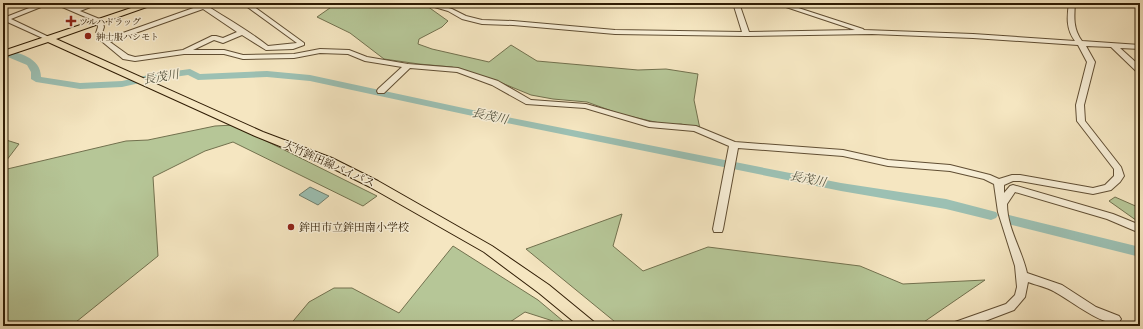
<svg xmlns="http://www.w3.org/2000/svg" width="1143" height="329" viewBox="0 0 1143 329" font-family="'IM FELL Great Primer','Noto Serif JP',serif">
<rect width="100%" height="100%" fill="#f5e6c1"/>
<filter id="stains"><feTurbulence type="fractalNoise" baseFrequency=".005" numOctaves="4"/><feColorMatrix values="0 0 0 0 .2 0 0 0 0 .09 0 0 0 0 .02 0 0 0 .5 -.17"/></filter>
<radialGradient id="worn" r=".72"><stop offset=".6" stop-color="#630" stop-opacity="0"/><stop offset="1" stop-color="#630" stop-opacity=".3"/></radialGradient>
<g fill="#b6c697" stroke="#72714e">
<polygon points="337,3 426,3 427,6 448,21 442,27 419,39 418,44 432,49 489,62 511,45 537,61 638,70 666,69 698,74 694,100 700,129 681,124 668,125 620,114 587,102 553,99 531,95 492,79 452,67 419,64 384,59 350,33 317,17"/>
<polygon points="234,125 377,196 363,206 233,142 205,151 153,177 158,256 71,326 3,326 3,170 126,141 148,140 215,126"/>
<polygon points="3,139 19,144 3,165"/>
<polygon points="1115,197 1140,208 1140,223 1109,201"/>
<polygon points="622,214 613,246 643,271 708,247 860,266 903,284 985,280 918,326 620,326 526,249"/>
<polygon points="453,246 538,300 569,326 552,326 553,321 525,312 504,326 289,326 309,302 334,288 352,288 399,313"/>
</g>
<polygon fill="#9cc0b3" stroke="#707e6d" points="310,187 329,196 318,205 299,195"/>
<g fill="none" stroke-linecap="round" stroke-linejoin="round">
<g fill="#9cc0b3" fill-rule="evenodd">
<path d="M3,49C18,53 41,57 41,77L80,83L122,81L153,74L190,69L200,74L267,71L310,75L482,112L841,183L946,199L996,212L998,215L996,218L991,220L946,209L841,191L482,118L310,81L267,77L198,80L188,75L153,80L122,87L80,89L36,82L31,79V72L27,65L3,55Z"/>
<polygon points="1009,215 1140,247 1140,257 1004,223 1002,220 1004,217"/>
</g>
<defs>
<g id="minor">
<polygon points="42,3 51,3 11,19 51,38 51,40 47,40 3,20 3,16 6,17"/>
<path d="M53,3H62L75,8L92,3H101L80,11L102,20L104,27L102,33L106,39L199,6L196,3H217L209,7C229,20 249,31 268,46L297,43L242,3H249L304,43V45L293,49L266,50L242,35L223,43L214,40L193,50H224L243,55L294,54L320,49L349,50L367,57L408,64L458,68L498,81L531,100L586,104L650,122L696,126L735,142L843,150L888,160L950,165L990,175L999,179L1012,175H1020L1093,188L1105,185L1114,176V169L1077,121L1076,105L1087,62L1078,45L973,38L872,34L746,36L615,34L513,25L482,24L462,19L448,11L421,3H431L452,9L466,16L482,20L513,21L615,30L742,32L733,3H739L749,32L855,30L774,3H783L863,29L864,30L973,34L1075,41C1066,29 1067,17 1069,3H1075C1074,17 1073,29 1082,41L1140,45V49L1120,48L1140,66V72H1137L1111,47L1086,46L1095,62L1084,105L1085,121L1121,167L1124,176L1120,182L1111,190L1093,194L1020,181H1013L1004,185V193L1010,186L1013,185L1113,214L1140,225V233L1107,219L1015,192L1007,204C1007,228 1022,250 1027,273L1062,285L1096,307L1119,316L1121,319L1119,322C1104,328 1069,299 1055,292C1047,287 1036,285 1028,282L1025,297L1014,310L972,326H953L955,322L1006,304L1015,295L1017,287L1015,266L998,212L994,184L984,179L950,171L888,166L843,156L738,148L723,229L722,232H714L713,229L729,146L694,131L649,127L585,108L526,104L492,85L457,72L410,68L384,93H378L377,91L378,89L402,67L365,61L348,54L320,53L294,58L243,59L224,54H184L135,61L123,59L99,39L96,33L98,27L97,22ZM203,9L237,32L223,38L216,36H212L183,50L135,57L128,55L110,42Z"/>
</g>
<polygon id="major" points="146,3 158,3 56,39 263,132 332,158 378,181 492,246 549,285 594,322 596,326 579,326 539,293 484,252 370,187 324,164 255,136 48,42 3,57 3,51"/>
</defs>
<use href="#minor" stroke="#604e33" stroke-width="2"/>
<use href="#major" stroke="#2f1c04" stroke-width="2"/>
<use href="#minor" fill="#f8efd7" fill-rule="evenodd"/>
<use href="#major" fill="#f5e6c1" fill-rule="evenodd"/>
</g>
<g fill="#8f2418" stroke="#f8efd7" stroke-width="1.5">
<path d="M69 15h4v4h4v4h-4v4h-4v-4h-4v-4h4z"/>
<circle cx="88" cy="36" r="4"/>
<circle cx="291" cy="227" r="4"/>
</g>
<g text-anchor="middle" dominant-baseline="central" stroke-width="3" stroke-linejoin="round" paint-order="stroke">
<g font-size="9" fill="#2f1c04" stroke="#f8efd7" text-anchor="start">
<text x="79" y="21">ツルハドラッグ</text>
<text x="96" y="36">紳士服ハシモト</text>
</g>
<g font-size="11" fill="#2f1c04" stroke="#f8efd7">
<text transform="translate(329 164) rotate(24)">大竹鉾田線バイパス</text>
</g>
<g font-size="11" fill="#2f1c04" stroke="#f8efd7" text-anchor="start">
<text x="299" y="227">鉾田市立鉾田南小学校</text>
</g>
<g font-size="12" font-style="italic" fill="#555541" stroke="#f8efd7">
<text transform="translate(161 77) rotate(-10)">長茂川</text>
<text transform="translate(490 116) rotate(12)">長茂川</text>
<text transform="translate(808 179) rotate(11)">長茂川</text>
</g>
</g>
<rect width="1143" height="329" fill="none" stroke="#f5e6c1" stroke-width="16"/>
<rect x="4" y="4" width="1135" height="321" fill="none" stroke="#2f1c04" stroke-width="2"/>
<rect x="8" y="8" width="1127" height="313" fill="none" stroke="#2f1c04"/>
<rect width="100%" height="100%" filter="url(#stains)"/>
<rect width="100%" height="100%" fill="url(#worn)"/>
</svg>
